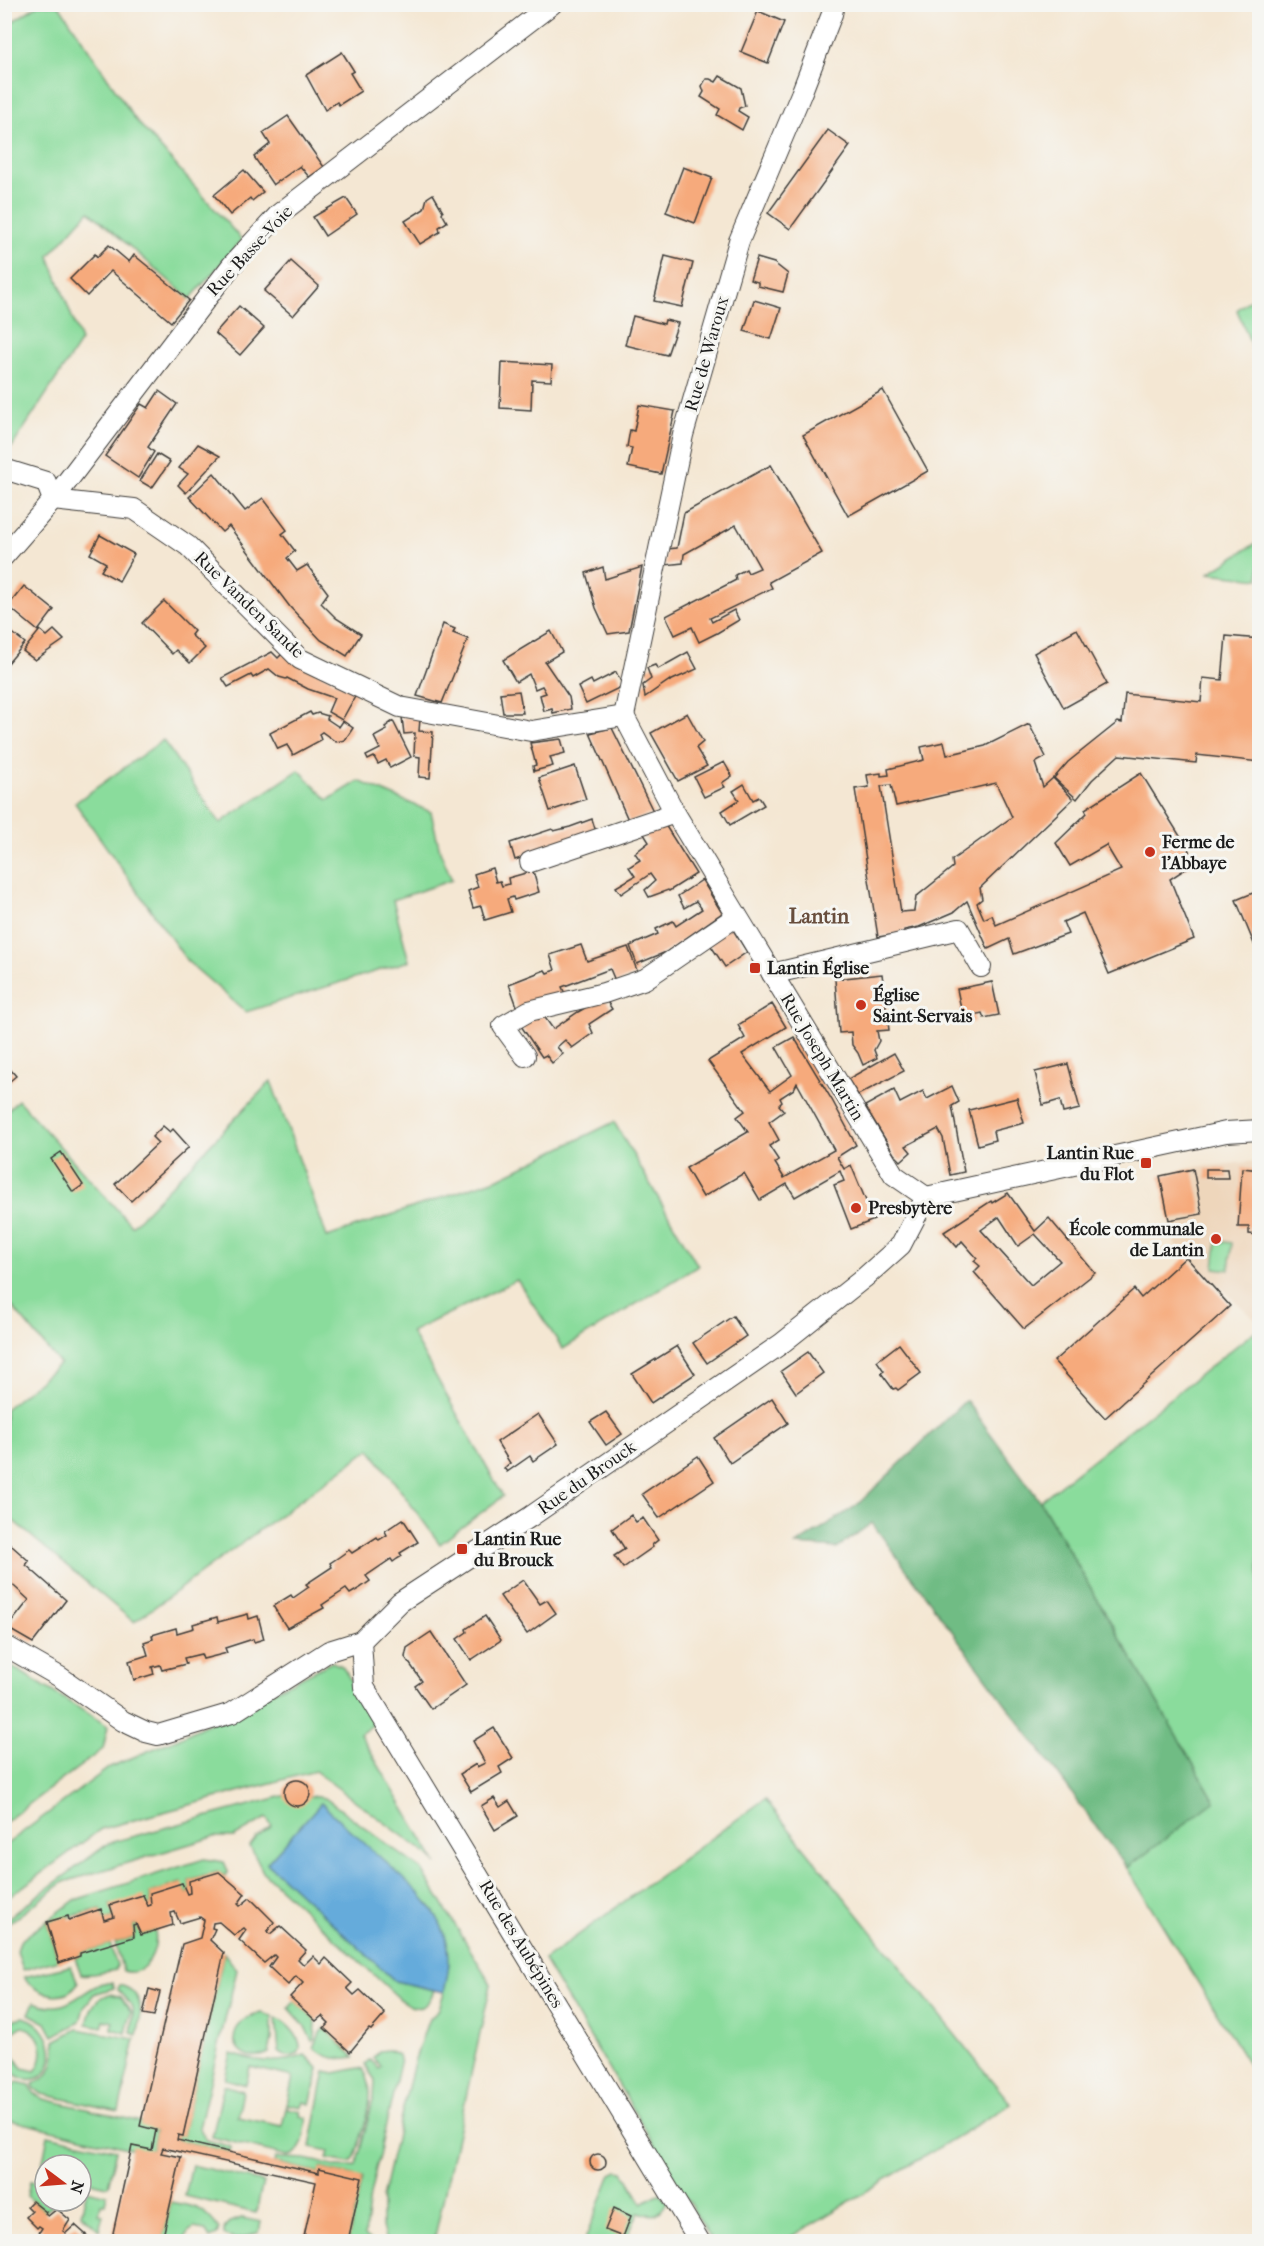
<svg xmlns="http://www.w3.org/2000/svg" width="1264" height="2246" viewBox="0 0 1264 2246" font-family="'IM FELL French Canon',serif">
<rect width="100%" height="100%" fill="#f6f6f2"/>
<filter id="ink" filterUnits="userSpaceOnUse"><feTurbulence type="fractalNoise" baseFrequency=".0167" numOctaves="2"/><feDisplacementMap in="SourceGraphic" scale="12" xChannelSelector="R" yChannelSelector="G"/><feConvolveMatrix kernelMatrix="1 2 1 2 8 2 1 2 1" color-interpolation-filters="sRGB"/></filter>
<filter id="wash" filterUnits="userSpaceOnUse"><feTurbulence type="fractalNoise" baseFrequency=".008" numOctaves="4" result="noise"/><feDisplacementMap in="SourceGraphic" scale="24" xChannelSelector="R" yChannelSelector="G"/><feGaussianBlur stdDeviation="1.35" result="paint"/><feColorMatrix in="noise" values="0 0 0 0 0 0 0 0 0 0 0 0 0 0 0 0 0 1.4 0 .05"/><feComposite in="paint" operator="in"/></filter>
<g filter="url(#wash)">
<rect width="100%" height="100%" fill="#f4e7d3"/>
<polygon fill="#eed6bb" points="1259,1161 1259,1323 1175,1245 1160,1175 1196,1167"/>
<g fill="#8adc9c" stroke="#537c5c" stroke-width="1.5" fill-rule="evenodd">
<polygon points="38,5 59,5 135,119 242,240 190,299 89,211 49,256 81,341 12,447 4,436 4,27"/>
<polygon points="1259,292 1259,364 1237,310"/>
<polygon points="1259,541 1259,579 1209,573"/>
<polygon points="163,740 220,823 299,770 328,800 359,781 431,812 440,851 452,880 393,900 409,961 246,1012 187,961 75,803"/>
<polygon points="271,1081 327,1237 499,1178 614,1122 698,1266 563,1349 517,1280 411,1332 503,1496 440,1544 370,1449 134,1622 5,1514 5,1409 60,1364 5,1298 5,1113 18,1100 132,1226"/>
<polygon points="1217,1241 1232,1243 1229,1270 1214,1268"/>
<polygon points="1259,1328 1259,2081 1127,1868 1214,1800 1040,1501"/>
<polygon points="5,1662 108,1726 103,1749 5,1822"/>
<polygon points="332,1662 342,1666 377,1722 360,1734 437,1864 431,1857 315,1771 101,1829 5,1900 4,1846 110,1767 179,1738"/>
<path d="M283,1796H310L325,1798L422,1870L491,1984L434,2241H386L382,2227V2198L414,2062L428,2021L439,2009L444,1992L449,1964L437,1916L429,1905L321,1803L267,1863L395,1981L434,1990C428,2008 418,2013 402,2001L263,1872L250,1846L256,1838L272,1826L266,1818L234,1837H213L64,1882L5,1926V1920L109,1843Z"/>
<polygon points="765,1799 1011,2104 784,2241 712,2241 544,1960"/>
<polygon points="204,1859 224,1862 228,1871 225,1876 217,1872 189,1881 190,1893 187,1894 181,1883 150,1893 151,1905 148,1906 110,1905 114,1917 104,1920 101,1909 47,1922 58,1960 23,1970 17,1951 20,1941 75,1900"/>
<path d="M136,1924L141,1935L155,1931C159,1949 146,1978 123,1971L115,1943L134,1937L133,1925Z"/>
<path d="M110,1944L117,1965L116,1970C109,1971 86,1976 81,1974L75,1958L80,1956V1953Z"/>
<polygon points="224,1953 237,1970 199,2128 207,2140 231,2147 230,2152 177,2140 178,2135 183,2135"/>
<path d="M71,1966L78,1983C64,2003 37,1995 24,1977Z"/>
<path d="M102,1983H112L114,1988L94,1994L84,2007L80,2022L53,2036L46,2023L29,2014L34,2002C67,2015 75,1995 102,1983Z"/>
<path d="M119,1985C145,1991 142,2015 137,2035L131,2033C135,2011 135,2005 118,1990Z"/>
<path d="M110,1994L121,1997L131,2012L126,2033L112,2029L113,2022L104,2020L102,2027L87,2024C91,2008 94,1999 110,1994Z"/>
<polygon points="295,2001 316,2021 315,2039 312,2041 304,2025 289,2008"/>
<path d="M261,2013L272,2016V2039L269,2053C236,2069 215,2025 261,2013Z"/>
<path d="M24,2017C62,2029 59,2085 25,2079C16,2077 9,2070 6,2061C2,2052 4,2039 5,2029L15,2019ZM21,2027C42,2029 48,2056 35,2071L22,2068L11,2052L12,2033Z"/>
<path d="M276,2018C286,2022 299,2035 300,2046C301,2059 284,2058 279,2052Z"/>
<path d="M324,2028L354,2057C338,2060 327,2059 314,2048L320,2033Z"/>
<path d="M77,2029L135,2039L119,2111L42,2094L34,2088L33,2084C53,2076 56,2061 55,2041Z"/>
<path d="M389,2050L398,2055L400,2063L370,2195L365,2235L372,2241H348L362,2178L320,2168L319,2173L274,2162L276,2157C286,2159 295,2158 304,2159C322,2161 338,2171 356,2166L374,2097L375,2080L365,2065L370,2060L379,2068L381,2066L373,2058L379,2051Z"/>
<path d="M231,2054C256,2062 281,2065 305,2055L319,2069L310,2104L304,2102L302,2107L287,2104V2108L301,2111L300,2116L307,2118C304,2131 305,2154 288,2156L212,2137L224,2085L243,2091L238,2117L282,2126L293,2077L250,2067L246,2085L225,2079Z"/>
<path d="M359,2068L363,2069C380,2095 362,2130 355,2157L352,2162L348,2163L327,2159L329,2151L310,2147L325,2071L335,2073Z"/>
<polygon points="17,2082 30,2085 34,2093 44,2099 141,2122 156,2130 152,2150 132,2149 5,2119 5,2088 13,2086"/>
<polygon points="48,2135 116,2150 108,2186 81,2180 81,2165 45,2165 45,2172 41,2171"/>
<polygon points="192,2165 263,2182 256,2213 185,2196"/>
<path d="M617,2171L623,2172L642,2203L660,2193L667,2202C658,2218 654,2216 638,2212L626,2241L584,2242L611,2174Z"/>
<polygon points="30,2181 45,2184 45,2201 56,2201 46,2212 27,2196"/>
<polygon points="87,2190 107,2195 105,2204 101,2204 99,2214 103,2215 99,2230 81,2214"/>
<path d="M171,2202C194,2206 205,2208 219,2229L217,2235L210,2238L205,2230L194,2228L188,2232L184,2241L162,2239Z"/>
<path d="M242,2218L261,2222L259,2232C246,2237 237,2243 224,2235C223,2222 231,2221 242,2218Z"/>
</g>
<polygon fill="#6fbc84" stroke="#466c50" stroke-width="1.5" points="966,1400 1040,1501 1215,1801 1127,1868 872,1523 837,1548 796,1545 856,1506"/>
<path fill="#65abdb" stroke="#40647c" stroke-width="1.5" d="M321,1803C340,1821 359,1839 379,1856C406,1881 438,1904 447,1942C451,1959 448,1975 444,1992L395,1981L267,1863Z"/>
<g id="blocks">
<g fill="#f6aa7b" fill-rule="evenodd">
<polygon points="758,11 784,22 768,63 741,52"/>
<polygon points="342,52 354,71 350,73 361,91 339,105 337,102 325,110 306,75"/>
<polygon points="720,76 741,88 745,106 739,108 738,111 748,117 742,130 717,115 720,109 701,97 704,92 702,86 706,79 710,79 716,82"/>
<polygon points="288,116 324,167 309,177 300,166 273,185 254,157 270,144 263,133"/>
<polygon points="828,130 850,146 790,229 768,213"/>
<polygon points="683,167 712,178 695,223 666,212"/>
<polygon points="244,170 263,192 252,201 250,198 230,215 214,195"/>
<polygon points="433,194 443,211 442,213 447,222 439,227 440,232 420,244 405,221 424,209 427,198"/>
<polygon points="346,198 357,214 325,236 313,217"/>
<polygon points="109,245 129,262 134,255 189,300 171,322 111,271 87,296 70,279 95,254 97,257"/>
<polygon points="665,256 693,263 682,307 654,301"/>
<polygon points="757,258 774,263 788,274 783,292 758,286 758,282 750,280"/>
<polygon points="291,261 319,286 293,316 264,291"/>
<polygon points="754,300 781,308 771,339 744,331"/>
<polygon points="239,306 264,328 240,355 215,333"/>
<polygon points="633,316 664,324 665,320 678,323 667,355 625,345"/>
<polygon points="502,362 552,365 551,381 532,380 531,410 500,408"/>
<polygon points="883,390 928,471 848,516 803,435"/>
<polygon points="159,391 177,404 148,447 154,452 138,478 105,456 141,404 148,408"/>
<polygon points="639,405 675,411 661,474 628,467 632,448 627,447 630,430 634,431"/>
<polygon points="198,444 220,456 186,493 178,485 188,474 179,468"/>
<polygon points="157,454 170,462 152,488 140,481"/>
<polygon points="771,465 822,553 769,582 772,588 710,618 712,622 734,610 739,620 717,633 699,642 692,627 675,635 666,616 736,580 735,575 746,569 748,573 760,568 736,525 684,554 683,563 665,565 667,549 677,548 684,513"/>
<polygon points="214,473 245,511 263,498 287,530 282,534 295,551 287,558 297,571 307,565 328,593 321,603 336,618 361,634 347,656 321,640 290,607 229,526 222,532 189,497"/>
<polygon points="100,535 134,554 119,581 101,571 106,563 90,554"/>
<polygon points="603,567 605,579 642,567 629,631 608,634 596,608 586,573"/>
<polygon points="24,586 54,610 38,631 8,606"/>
<polygon points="164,601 194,631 191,635 205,648 190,663 176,650 172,654 142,623"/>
<polygon points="443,624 455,629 453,633 468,639 442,703 417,696"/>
<polygon points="4,626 25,643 8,663 4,660"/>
<polygon points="1077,629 1107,684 1064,708 1034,653"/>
<polygon points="40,630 47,636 54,630 64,640 35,660 23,651"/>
<polygon points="551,631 562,652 545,662 569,697 571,709 553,713 552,709 544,711 540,695 546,693 542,686 535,689 529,674 516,682 503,660"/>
<polygon points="1226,636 1260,639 1260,762 1197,755 1196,763 1119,755 1092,780 1077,799 1054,778 1068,762 1118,722 1122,723 1125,694 1201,702 1203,678 1222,680"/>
<polygon points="272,652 278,658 283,653 357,693 342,720 328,712 334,698 308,689 287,678 286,679 279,677 269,669 253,678 251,675 228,687 222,678"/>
<polygon points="688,652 697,669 670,681 670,680 645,697 643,685 651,679 647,668 655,665 658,669"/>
<polygon points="616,672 623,686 586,704 578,687 591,680 593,684"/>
<polygon points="519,691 523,713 503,713 500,693"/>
<polygon points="310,712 312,715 318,713 328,716 327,719 339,727 343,721 353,728 345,740 336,742 322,732 319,734 321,740 293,755 287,745 278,749 270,733"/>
<polygon points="687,713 703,742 696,748 707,766 678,781 651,733"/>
<polygon points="402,717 420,719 419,731 433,732 430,778 419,777 420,757 414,756 415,733 404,734"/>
<polygon points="393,721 411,757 390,768 386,760 378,764 374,757 368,760 366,756 380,749 374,737 387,730 385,727"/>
<path d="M1029,724L1046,757L1035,763L1043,787L1053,778L1073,799L980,888L982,899L977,903L984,919L992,915L996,925L1121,870L1106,845L1070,866L1056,843L1087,813L1085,809L1141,773L1196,862L1170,879L1194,939L1109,974L1083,913L1063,922L1068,934L1014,954L1009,939L988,949L967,901L954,912L919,927L904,930V933L878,937L855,789L869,787L867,775L881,773V776L889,775L888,769L924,760L921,747L944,742L947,755L985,746ZM996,783L1012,817L952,860L953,867L916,897L914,911L901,912L881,786L891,785L896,806Z"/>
<polygon points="612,728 654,813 629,822 590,733"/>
<polygon points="561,739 565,753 550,757 553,766 534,771 533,766 536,765 530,743"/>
<polygon points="724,762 732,776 722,783 725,787 704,797 694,777"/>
<polygon points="575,766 586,799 550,811 539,778"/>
<polygon points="744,784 753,800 759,797 764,805 730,825 722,811 739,800 733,791"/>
<polygon points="592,819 596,832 515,860 510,843 552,829 554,831 570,827"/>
<polygon points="662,820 696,874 669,891 668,890 649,897 645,890 655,881 650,874 621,894 616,887 635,876 629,867 640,860 635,853 649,842 642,831"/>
<polygon points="492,868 496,882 500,881 502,886 509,884 508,878 533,871 539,892 514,900 513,897 507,899 511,912 485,920 481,906 473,908 468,891 478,887 474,874"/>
<polygon points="702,880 722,913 666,952 637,964 630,946 658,934 656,929 673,921 676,926 702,909 696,901 684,908 678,896"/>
<polygon points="1260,890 1260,956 1259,956 1236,900"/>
<polygon points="730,925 747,952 725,967 707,940"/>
<polygon points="581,945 587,961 628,947 638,973 616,983 610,969 562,987 565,994 518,1009 509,984 545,970 547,973 555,970 550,955"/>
<polygon points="882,974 889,1030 877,1031 879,1041 874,1050 877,1058 863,1065 858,1053 852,1045 851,1032 839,1033 835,979"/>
<polygon points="992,982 999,1015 984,1018 982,1013 973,1015 974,1022 964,1023 957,989"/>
<polygon points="604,997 612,1009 589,1024 593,1033 572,1048 565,1040 557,1047 563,1054 552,1063 546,1055 542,1057 521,1026 541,1012 553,1029 578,1012"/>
<path d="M772,1004L786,1027L742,1054L770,1091L792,1075L776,1047L794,1037L832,1100L856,1145L837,1157L844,1169L851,1165L874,1220L851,1229L834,1185L844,1181L840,1171L795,1197L787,1184L760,1200L744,1173L703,1197L686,1168L748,1132L737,1117L745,1111L708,1061L745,1038L738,1025ZM797,1083L834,1150L784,1178L775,1163L779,1161L769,1146L779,1140L769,1122L784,1111L779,1105L782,1102L780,1098L794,1089Z"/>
<polygon points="894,1053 904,1071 858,1095 848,1079"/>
<polygon points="4,1062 16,1076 4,1086"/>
<polygon points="1068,1064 1080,1109 1063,1113 1060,1100 1043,1105 1035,1072"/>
<polygon points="952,1086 959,1102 952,1106 964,1172 950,1175 943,1138 938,1129 906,1146 911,1152 901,1161 894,1154 865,1106 894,1090 900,1103 923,1091 927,1099"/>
<polygon points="1017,1098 1024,1123 993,1131 995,1140 978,1145 969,1110"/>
<polygon points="163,1126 170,1132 173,1129 189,1147 131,1201 115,1184 158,1143 152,1137"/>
<polygon points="61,1152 83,1185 73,1192 51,1159"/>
<polygon points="1242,1168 1260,1170 1258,1235 1249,1234 1249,1227 1238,1227"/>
<polygon points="1193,1169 1202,1214 1169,1220 1160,1176"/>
<polygon points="1206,1169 1227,1169 1228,1178 1206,1178"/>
<path d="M1008,1193L1035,1231L1049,1218L1095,1273L1024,1329L974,1272L980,1266L974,1261L977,1258L962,1241L957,1247L944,1232L991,1201L992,1203ZM999,1217L1018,1246L1035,1234L1060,1261L1031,1285L981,1230Z"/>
<polygon points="1186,1257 1230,1306 1105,1418 1054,1361 1134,1289 1141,1298"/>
<polygon points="733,1316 746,1336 707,1363 693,1343"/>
<polygon points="899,1344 921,1373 898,1390 896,1388 893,1389 881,1373 884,1371 877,1361"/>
<polygon points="677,1346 695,1374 651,1403 632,1374"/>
<polygon points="808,1352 823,1373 796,1393 781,1371"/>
<polygon points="772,1398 788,1423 730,1463 714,1438"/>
<polygon points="606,1412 622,1434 606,1445 590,1422"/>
<polygon points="538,1414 558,1444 533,1461 530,1456 507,1472 504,1468 510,1463 497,1442"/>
<polygon points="698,1456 714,1481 659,1518 642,1494"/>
<polygon points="631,1515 636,1522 643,1518 658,1540 652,1545 653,1547 623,1568 614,1556 625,1549 612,1529"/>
<polygon points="403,1519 418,1542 400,1553 402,1556 397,1559 393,1562 391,1559 366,1576 370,1581 360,1588 350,1594 346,1589 322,1605 324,1608 287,1628 273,1606 291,1595 293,1598 309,1587 306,1584 332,1567 330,1563 339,1557 349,1550 352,1553 377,1537 379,1540 387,1535 385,1531"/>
<polygon points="4,1539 29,1561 26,1565 66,1600 33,1643 7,1628 29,1600 4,1577"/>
<polygon points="523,1580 540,1604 547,1600 556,1613 527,1634 500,1596"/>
<polygon points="248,1614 249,1619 258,1616 264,1639 254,1642 253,1639 225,1648 227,1653 203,1659 201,1654 184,1658 186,1664 162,1670 160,1665 152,1667 154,1674 134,1680 129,1661 148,1655 144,1642 153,1639 152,1635 176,1628 177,1633 194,1628 193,1624 217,1617 218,1622"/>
<polygon points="485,1616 501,1640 471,1660 457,1639 467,1632 466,1629"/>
<polygon points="431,1632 466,1685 431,1709 415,1686 422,1681 405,1657 407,1648"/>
<polygon points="494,1728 513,1758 499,1767 502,1773 471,1792 460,1774 476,1764 477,1767 485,1763 473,1741"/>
<circle cx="297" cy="1793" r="13"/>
<polygon points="494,1798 500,1807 509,1801 518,1816 495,1830 481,1806"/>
<polygon points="219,1872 245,1894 238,1904 240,1906 250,1898 274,1922 267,1932 270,1934 280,1926 306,1950 298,1959 304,1965 313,1956 321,1964 326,1958 352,1983 347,1988 354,1995 360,1990 385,2014 371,2030 369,2029 350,2052 324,2028 329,2023 322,2016 316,2021 290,1997 303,1983 296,1976 288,1985 269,1967 276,1957 274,1955 264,1963 239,1940 246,1930 244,1928 234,1935 219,1922 213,1923 212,1928 215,1929 210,1940 224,1953 183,2136 178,2135 177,2140 319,2173 319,2168 362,2178 348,2241 303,2241 316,2182 163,2148 161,2153 181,2157 162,2241 123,2241 113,2233 132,2146 152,2150 156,2130 140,2126 182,1944 200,1938 204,1920 200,1917 180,1923 175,1912 171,1913 173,1925 141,1935 136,1924 133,1925 134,1937 80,1953 80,1956 59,1963 47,1922 68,1916 69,1920 101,1909 104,1920 114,1917 110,1905 143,1895 148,1906 151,1905 150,1893 182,1883 187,1894 190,1893 189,1881"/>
<polygon points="149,1989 160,1992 154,2016 143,2014"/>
<circle cx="598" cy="2162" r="8"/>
<polygon points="32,2201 46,2212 45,2214 48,2216 57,2209 70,2220 63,2231 66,2233 75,2225 93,2241 37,2241 35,2239 42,2228 39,2226 37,2228 26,2217 32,2211 27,2206"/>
<polygon points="614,2208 631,2216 623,2237 605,2230"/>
</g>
</g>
</g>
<g filter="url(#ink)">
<use href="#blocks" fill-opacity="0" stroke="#3c3a37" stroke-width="1.5"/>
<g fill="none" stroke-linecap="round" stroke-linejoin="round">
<defs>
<g id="minor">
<polyline points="4,469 46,482 53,500"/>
<polyline points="53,500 134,509 188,546 300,659 400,707 531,731 624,716"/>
<polyline points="4,556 53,500 232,265 279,214 552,4"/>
<polyline points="624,716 683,435 739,241 801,94 832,14 834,4"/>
<polyline points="624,716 675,813 894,1175 926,1197"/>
<polyline points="530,862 675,813"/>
<polyline points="772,974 959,929 981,967"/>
<polyline points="525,1056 503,1026 529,1011 604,993 645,979 737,916"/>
<polyline points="926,1197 1226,1132 1260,1130"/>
<polyline points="361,1641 364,1687 700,2242"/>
<polyline points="4,1645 60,1677 123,1721 146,1732 158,1735 232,1713 329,1651 361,1641 400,1602 530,1517 781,1344 864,1278 901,1245 926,1197"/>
</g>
</defs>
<use href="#minor" stroke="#3c3a37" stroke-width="22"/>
<use href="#minor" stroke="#fff" stroke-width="20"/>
</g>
</g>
<g fill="#c8321e" stroke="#f6f6f2" stroke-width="2">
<circle cx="1150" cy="852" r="6"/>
<rect x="749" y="962" width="12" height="12" rx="3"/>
<circle cx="861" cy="1005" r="6"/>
<rect x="1140" y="1157" width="12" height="12" rx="3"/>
<circle cx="856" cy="1208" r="6"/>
<circle cx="1216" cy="1239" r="6"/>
<rect x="456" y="1543" width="12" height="12" rx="3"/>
</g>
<g text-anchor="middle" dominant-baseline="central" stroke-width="6" stroke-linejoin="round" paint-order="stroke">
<g font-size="18" fill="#1c1c1c" stroke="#f6f6f2">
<text transform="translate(250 251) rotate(-47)">Rue Basse-Voie</text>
<text transform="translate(707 354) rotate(-74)">Rue de Waroux</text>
<text transform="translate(249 605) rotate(44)">Rue Vanden Sande</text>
<text transform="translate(822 1057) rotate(59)">Rue Joseph Martin</text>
<text transform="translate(587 1478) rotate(-35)">Rue du Brouck</text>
<text transform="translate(521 1944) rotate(59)">Rue des Aubépines</text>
</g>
<g font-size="18" font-weight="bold" fill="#1c1c1c" stroke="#f6f6f2" text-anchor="start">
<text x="1162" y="842">Ferme de<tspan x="1162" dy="21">l'Abbaye</tspan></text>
<text x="767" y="968">Lantin Église</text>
<text x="873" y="995">Église<tspan x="873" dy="21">Saint-Servais</tspan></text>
<text x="1134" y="1153" text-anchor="end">Lantin Rue<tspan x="1134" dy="21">du Flot</tspan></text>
<text x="868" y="1208">Presbytère</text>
<text x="1204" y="1229" text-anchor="end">École communale<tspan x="1204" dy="21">de Lantin</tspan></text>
<text x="474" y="1539">Lantin Rue<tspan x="474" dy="21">du Brouck</tspan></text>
</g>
<g font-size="21" font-weight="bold" fill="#684e3d" stroke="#f6f6f2">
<text x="819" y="916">Lantin</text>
</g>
</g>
<rect width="1264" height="2246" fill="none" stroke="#f6f6f2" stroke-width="24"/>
<g transform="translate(63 2183) rotate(106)"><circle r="28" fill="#f6f6f2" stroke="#9f9f9c" stroke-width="1.5"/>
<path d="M0-4.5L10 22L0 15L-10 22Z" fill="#c8321e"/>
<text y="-9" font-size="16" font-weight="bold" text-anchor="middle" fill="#1c1c1c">N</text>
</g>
</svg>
